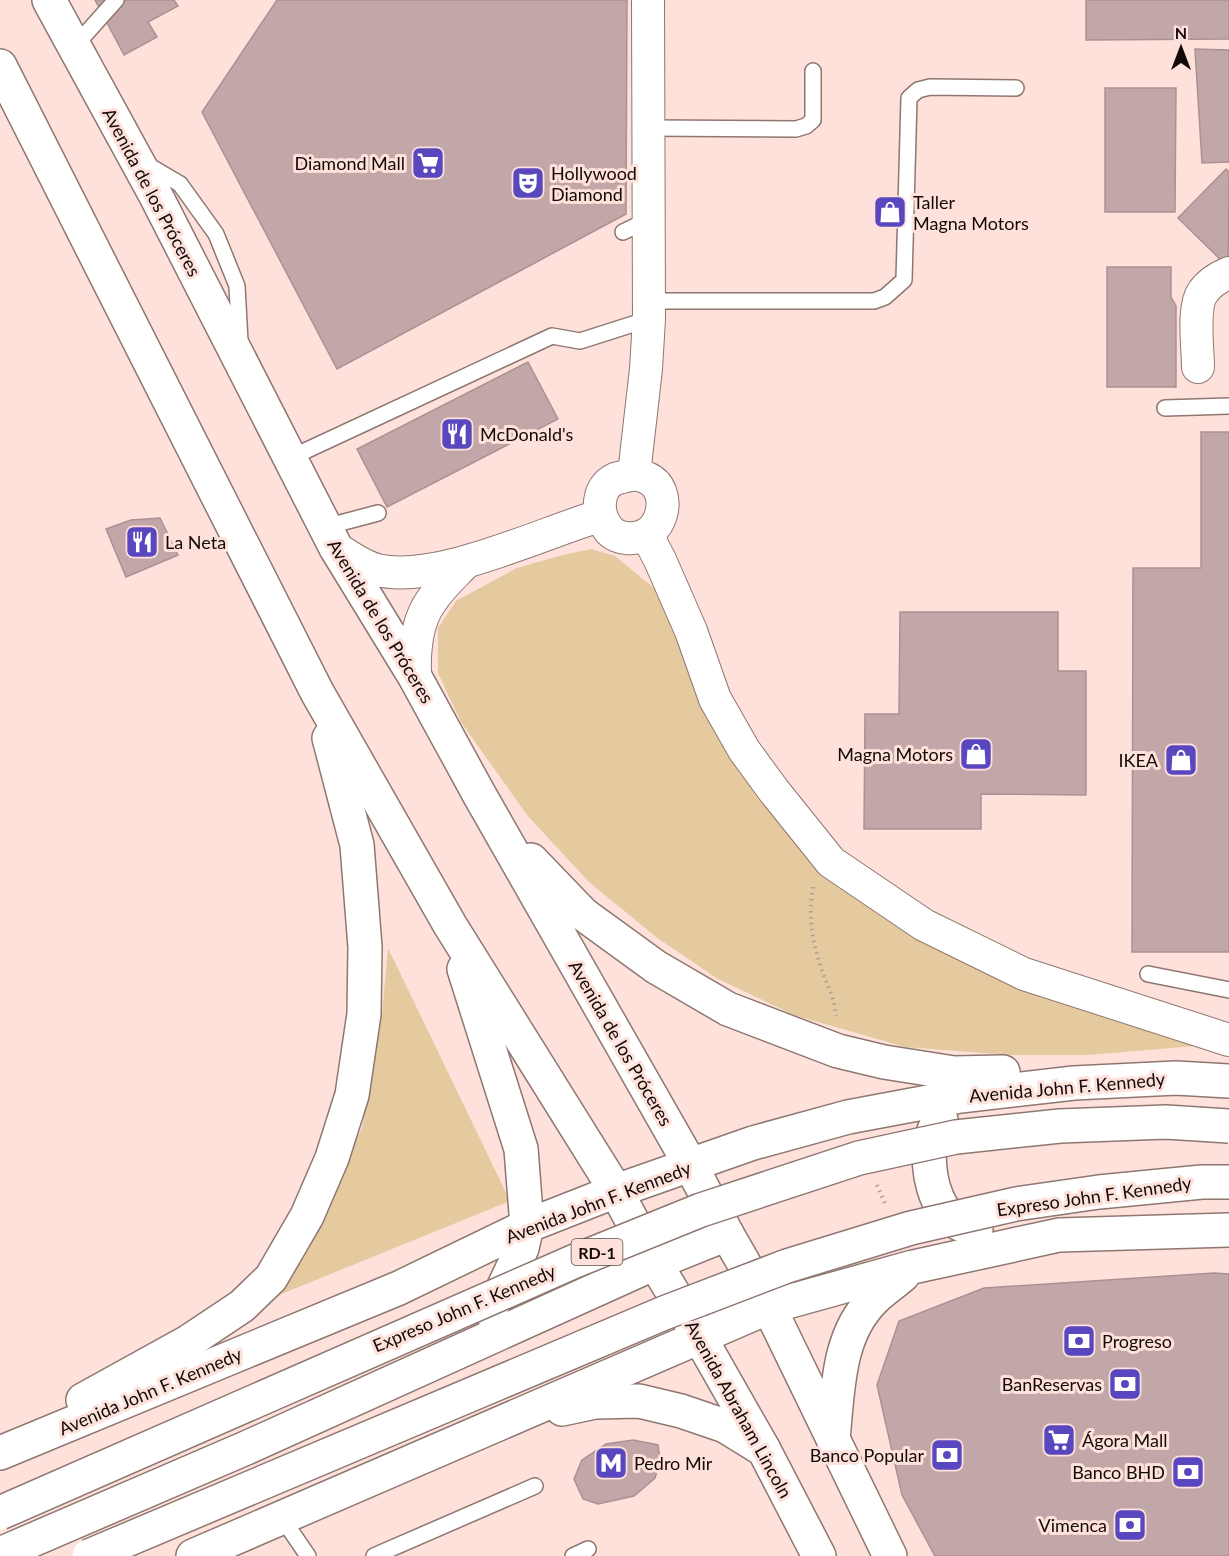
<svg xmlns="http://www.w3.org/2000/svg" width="1229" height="1556" viewBox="0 0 1229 1556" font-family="Lato,sans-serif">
<rect width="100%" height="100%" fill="#fde1da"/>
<g fill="#e5caa0">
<polygon points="591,549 615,556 660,593 737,766 914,925 1205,1039 1195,1046 1088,1055 1010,1055 905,1047 794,1015 718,979 656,937 589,882 527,815 461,722 438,673 438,628 456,601 517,568 563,555"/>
<polygon points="388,948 510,1201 274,1297 311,1230 362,1128 382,1015"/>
</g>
<g fill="#c2a7a9" stroke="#ab9193" stroke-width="1.5">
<polygon points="95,0 174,0 178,6 148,22 157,37 124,55"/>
<polygon points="277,0 627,0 626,214 337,369 202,112"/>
<polygon points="1086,0 1229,0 1229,39 1086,40"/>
<polygon points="1195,49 1229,50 1229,162 1202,163"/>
<polygon points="1105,88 1176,88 1175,212 1105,212"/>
<polygon points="1226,169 1229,172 1228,267 1178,218"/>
<polygon points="1107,267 1171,267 1171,297 1176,306 1176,387 1107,387"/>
<polygon points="528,362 558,419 387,507 357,449"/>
<polygon points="1201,432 1229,432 1229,952 1132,952 1133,568 1201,568"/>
<polygon points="160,518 178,555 126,577 106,529 131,520"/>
<polygon points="900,612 1058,612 1058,671 1086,671 1086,795 981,794 981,829 864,829 865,714 899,714"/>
<polygon points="1214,1273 1229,1274 1229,1556 935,1556 902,1495 877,1385 899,1321 984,1288"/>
<polygon points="633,1440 658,1445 660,1461 655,1478 634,1496 598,1504 583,1499 574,1479 582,1460 606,1444"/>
</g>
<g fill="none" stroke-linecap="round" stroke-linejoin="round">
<defs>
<g id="lane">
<polyline points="74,47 116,0"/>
<polyline points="648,128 796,129 806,126 813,120 813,71"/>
<polyline points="146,164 180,184 216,234 237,286 240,342"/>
<polyline points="623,232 648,220"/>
<polyline points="649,301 874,301 885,297 904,280 909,98 918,90 930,87 1016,88"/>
<polyline points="1165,408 1229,406"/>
<polyline points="290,458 552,336 580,341 649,319"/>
<polyline points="325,527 378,513"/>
<polyline points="1148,974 1229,990"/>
<polyline points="282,1518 308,1556"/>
<polyline points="374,1556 535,1486"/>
<polyline points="573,1556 588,1549"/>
</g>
<g id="street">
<path d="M1198,367C1198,348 1192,307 1203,292C1209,283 1219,277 1229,273"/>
<polyline points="634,474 646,369 649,319 648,0"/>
<path d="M634,474C638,475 643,476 647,478C674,489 665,542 626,538C619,537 611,534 607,527C596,513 597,487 615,479C621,477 628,476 634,474Z"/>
<polyline points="647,535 660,560 691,631 715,699 744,750 774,791 831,862 924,925 1024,974 1229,1040"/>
<path d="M336,548C348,556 362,566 377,570C436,584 540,534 599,516"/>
<path d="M415,677C414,652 416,621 432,600C441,586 455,574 466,562"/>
</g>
<g id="secondary">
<polyline points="769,1307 890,1556"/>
<polyline points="699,1336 764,1450 819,1556"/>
</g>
<g id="primary">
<polyline points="49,0 155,194 336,548 415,677 479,794 691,1166 727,1234 769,1307"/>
<polyline points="0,66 317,692 450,925 616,1191 655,1263 699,1336"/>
<polyline points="531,860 583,914 656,967 728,1009 838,1051 884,1062 954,1073 1003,1072"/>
<polyline points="464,969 521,1149 527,1226 522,1248 500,1295 487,1309"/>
<path d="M941,1120L938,1121C935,1128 931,1136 930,1143C927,1170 933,1208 958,1223C963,1226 971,1227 976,1229"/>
<polyline points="83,1400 188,1342 242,1306 271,1278 307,1216 332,1158 352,1095 364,1014 365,947 357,845 329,738"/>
<polyline points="562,1409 595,1402 639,1401 681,1411 725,1426 764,1450"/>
<path d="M833,1439C838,1391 837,1335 874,1299C883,1290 894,1283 903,1275"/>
<polyline points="0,1453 399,1288 527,1226 616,1191 753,1143 848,1117 960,1096 1074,1083 1176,1078 1229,1081"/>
<polyline points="0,1554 246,1448 655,1263 727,1234"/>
<polyline points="193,1556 769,1307 913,1267 1059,1235 1229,1230"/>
</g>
</defs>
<use href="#lane" stroke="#8f7771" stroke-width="18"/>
<use href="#street" stroke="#8f7771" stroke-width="34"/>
<use href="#secondary" stroke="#8f7771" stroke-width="36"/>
<use href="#primary" stroke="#8f7771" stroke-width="36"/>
<g stroke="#b49e98" stroke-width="4" stroke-dasharray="1.5 4.5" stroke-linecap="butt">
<path d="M813,887C808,918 812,941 822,971C828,986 835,1000 836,1016"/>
<polyline points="877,1185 885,1203"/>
</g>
<use href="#lane" stroke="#fff" stroke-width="15"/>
<use href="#street" stroke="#fff" stroke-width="32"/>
<use href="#secondary" stroke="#fff" stroke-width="33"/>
<use href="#primary" stroke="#fff" stroke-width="33"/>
<defs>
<g id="highway-bridge">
<polyline points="0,1513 575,1261 701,1210 859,1158 956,1137 1060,1126 1166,1122 1229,1126"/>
<polyline points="89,1556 664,1313 787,1266 911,1228 1016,1204 1099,1192 1202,1182 1229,1182"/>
</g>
</defs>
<use href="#highway-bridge" stroke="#8f7771" stroke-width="36" stroke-linecap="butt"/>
<use href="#highway-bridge" stroke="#fff" stroke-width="33"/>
</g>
<defs>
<symbol id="supermarket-square" viewBox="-11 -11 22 22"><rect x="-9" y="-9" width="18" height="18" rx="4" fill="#5847bf" stroke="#fde1da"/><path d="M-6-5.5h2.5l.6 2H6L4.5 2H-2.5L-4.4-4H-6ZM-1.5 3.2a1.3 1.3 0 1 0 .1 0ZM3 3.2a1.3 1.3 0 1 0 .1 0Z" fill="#fff"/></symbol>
<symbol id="theatre-square" viewBox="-11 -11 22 22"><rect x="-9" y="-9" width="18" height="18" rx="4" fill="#5847bf" stroke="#fde1da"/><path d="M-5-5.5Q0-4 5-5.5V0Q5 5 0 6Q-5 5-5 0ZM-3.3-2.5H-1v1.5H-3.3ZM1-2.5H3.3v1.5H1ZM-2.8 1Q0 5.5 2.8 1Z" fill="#fff"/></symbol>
<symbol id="shop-square" viewBox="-11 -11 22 22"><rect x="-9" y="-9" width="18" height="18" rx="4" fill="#5847bf" stroke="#fde1da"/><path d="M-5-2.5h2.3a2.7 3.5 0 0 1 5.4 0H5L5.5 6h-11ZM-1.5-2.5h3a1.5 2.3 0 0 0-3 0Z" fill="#fff"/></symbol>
<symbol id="restaurant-square" viewBox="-11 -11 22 22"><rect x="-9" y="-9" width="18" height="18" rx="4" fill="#5847bf" stroke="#fde1da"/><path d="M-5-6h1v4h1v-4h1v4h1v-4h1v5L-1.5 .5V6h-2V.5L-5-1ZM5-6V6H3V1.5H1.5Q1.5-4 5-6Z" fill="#fff"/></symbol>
<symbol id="bank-square" viewBox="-11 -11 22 22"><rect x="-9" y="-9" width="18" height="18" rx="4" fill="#5847bf" stroke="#fde1da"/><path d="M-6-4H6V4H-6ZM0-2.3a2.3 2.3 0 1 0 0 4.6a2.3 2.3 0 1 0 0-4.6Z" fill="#fff"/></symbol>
<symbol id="metro-square" viewBox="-11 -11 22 22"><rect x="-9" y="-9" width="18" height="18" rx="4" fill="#5847bf" stroke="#fde1da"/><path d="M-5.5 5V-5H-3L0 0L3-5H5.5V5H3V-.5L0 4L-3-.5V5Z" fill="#fff"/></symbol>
</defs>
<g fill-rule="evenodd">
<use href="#supermarket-square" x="409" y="144" width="38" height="38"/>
<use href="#theatre-square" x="509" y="164" width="38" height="38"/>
<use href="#shop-square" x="871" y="193" width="38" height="38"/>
<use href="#restaurant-square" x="438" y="415" width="38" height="38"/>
<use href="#restaurant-square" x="123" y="523" width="38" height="38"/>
<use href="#shop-square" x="957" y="735" width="38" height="38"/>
<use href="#shop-square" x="1162" y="741" width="38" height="38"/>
<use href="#bank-square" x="1060" y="1322" width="38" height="38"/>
<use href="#bank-square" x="1106" y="1365" width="38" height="38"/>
<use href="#supermarket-square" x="1040" y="1421" width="38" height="38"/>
<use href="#bank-square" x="928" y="1436" width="38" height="38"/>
<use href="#metro-square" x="592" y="1444" width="38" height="38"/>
<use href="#bank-square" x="1169" y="1453" width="38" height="38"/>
<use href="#bank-square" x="1111" y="1506" width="38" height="38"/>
</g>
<g text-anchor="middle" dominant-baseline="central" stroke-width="6" stroke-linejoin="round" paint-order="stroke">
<rect fill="#fde1da" stroke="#594a47" stroke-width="1.5" x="571.5" y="1239" width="51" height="26" rx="4.5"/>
<g font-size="16" font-weight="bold" fill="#130a08">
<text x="597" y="1252">RD-1</text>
</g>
<g font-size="18" fill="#130a08" stroke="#fde1da" text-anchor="end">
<text x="405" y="163">Diamond Mall</text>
<text x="551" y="173" text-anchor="start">Hollywood<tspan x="551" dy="21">Diamond</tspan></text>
<text x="913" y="202" text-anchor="start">Taller<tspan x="913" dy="21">Magna Motors</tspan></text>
<text x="480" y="434" text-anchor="start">McDonald's</text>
<text x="165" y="542" text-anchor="start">La Neta</text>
<text x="953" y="754">Magna Motors</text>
<text x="1158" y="760">IKEA</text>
<text x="1102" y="1341" text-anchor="start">Progreso</text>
<text x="1102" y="1384">BanReservas</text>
<text x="1082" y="1440" text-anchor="start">Ágora Mall</text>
<text x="924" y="1455">Banco Popular</text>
<text x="634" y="1463" text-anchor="start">Pedro Mir</text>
<text x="1165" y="1472">Banco BHD</text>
<text x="1107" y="1525">Vimenca</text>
</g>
<g font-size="18" fill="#130a08" stroke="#fde1da">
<text transform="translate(152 192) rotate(62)">Avenida de los Próceres</text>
<text transform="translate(381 621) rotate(59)">Avenida de los Próceres</text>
<text transform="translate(621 1043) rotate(60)">Avenida de los Próceres</text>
<text transform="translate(1067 1087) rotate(-5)">Avenida John F. Kennedy</text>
<text transform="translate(1094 1196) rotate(-8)">Expreso John F. Kennedy</text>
<text transform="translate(598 1202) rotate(-21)">Avenida John F. Kennedy</text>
<text transform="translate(464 1308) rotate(-23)">Expreso John F. Kennedy</text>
<text transform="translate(150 1391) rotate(-23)">Avenida John F. Kennedy</text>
<text transform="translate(739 1409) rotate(61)">Avenida Abraham Lincoln</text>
</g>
</g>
<g transform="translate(1181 48)" stroke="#fde1da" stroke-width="4.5" paint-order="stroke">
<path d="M0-4.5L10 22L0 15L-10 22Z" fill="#130a08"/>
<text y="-9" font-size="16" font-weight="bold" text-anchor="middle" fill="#130a08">N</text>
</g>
</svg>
